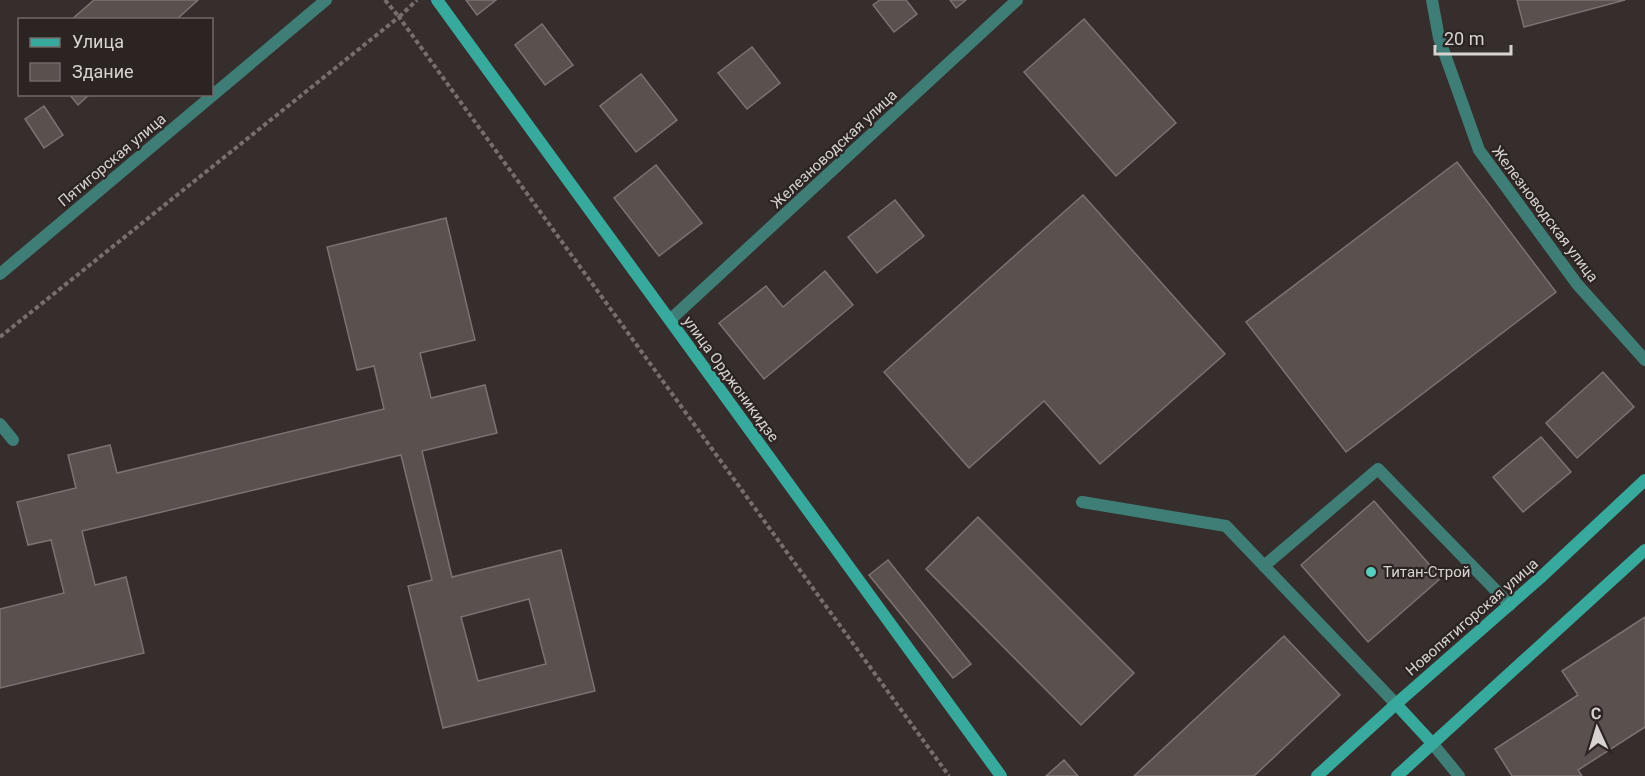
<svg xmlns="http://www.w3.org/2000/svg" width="1645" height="776" viewBox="0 0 1645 776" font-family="Roboto,sans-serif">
<rect width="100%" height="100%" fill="#362e2c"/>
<g fill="#5a514f" stroke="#7c7371" stroke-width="1.5" fill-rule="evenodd">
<polygon points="94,0 198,0 176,20 71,20"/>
<polygon points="466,0 496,0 477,15"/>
<polygon points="880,0 906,0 917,14 894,32 873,5"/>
<polygon points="950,0 966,0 956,8"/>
<polygon points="1517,0 1625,0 1524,27"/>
<polygon points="1084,19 1176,123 1116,176 1024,72"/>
<polygon points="542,24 573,65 545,85 515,45"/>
<polygon points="752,47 780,83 747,109 718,73"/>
<polygon points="641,74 677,120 636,152 600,106"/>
<polygon points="69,94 90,94 78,105"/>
<polygon points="44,106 63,135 44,148 25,119"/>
<polygon points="1457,162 1556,292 1346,452 1246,322"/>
<polygon points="656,165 702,223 659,256 614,198"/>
<polygon points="1083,195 1225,354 1100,464 1044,401 969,468 884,372"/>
<polygon points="895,200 924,236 877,273 848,237"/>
<path d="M446,218L475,340L420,353L431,398L485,385L497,433L422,451L452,577L561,550L595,691L443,728L408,586L432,580L401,455L82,531L95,585L126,577L144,653L0,688V609L64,593L51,540L28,545L17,502L76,488L68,455L110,445L117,473L384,409L374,366L357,370L327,247ZM529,599L546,664L478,681L461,617Z"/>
<polygon points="825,271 853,305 764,379 719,323 766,286 783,307"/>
<polygon points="1603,372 1634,407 1577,458 1546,423"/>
<polygon points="1541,437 1571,472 1523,512 1493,477"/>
<polygon points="1374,501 1441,578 1368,642 1301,565"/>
<polygon points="978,517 1134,673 1081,725 926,569"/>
<polygon points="888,560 971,664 953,678 869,575"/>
<polygon points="1645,617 1645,727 1578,770 1582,776 1512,776 1495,749 1578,695 1562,671"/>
<polygon points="1284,636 1340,695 1254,776 1134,776"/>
<polygon points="1064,760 1078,776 1046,776"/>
</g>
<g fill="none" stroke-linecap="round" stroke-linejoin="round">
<g stroke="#766f6d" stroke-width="4" stroke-dasharray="4.5 3" stroke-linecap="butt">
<polyline points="385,0 399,17 417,0"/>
<polyline points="0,337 399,17 949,776"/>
</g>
<g stroke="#3e7e76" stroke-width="12">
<polyline points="0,424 13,440"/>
<polyline points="1082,502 1226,526 1396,704"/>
<polyline points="1264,566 1378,469 1510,605"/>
<polyline points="1432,743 1459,776"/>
</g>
<g stroke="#3e7e76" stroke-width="12">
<polyline points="1432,0 1439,38 1479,150 1577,284 1645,360"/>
<polyline points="0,274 326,0"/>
<polyline points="670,320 1017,0"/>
</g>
<g stroke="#38a99d" stroke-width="12">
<polyline points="437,0 1001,776"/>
<polyline points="1396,704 1432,743"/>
<polyline points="1317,776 1396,704 1540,578 1645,480"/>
<polyline points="1397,776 1645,550"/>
</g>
</g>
<circle fill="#58cec0" stroke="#2c2423" stroke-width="2" cx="1371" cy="572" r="6"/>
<g text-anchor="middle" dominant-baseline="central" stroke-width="4.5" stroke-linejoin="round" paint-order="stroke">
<g font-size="15" fill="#d8d3d1" stroke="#2c2423">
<text transform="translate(834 149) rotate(-43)">Железноводская улица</text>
<text transform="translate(112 160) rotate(-40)">Пятигорская улица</text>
<text transform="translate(1545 214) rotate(53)">Железноводская улица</text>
<text transform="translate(731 379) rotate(54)">улица Орджоникидзе</text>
<text transform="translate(1472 617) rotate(-41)">Новопятигорская улица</text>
</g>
<g font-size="15" fill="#d8d3d1" stroke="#2c2423" text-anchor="start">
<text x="1383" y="572">Титан-Строй</text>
</g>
</g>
<rect x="18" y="18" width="195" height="78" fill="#2c2423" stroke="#716a69" stroke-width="1.5"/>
<rect x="30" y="38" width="30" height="9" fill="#38a99d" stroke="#716a69" stroke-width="1.5"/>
<text x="72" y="48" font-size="18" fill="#d8d3d1">Улица</text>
<rect x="30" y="63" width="30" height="18" fill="#5a514f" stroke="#716a69" stroke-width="1.5"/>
<text x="72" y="78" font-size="18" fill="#d8d3d1">Здание</text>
<g transform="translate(1597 728) rotate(356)" stroke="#2c2423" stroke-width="4.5" paint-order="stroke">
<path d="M0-4.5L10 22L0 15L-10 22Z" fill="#d8d3d1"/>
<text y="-9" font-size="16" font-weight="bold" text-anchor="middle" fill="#d8d3d1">С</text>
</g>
<path d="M1435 45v9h76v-9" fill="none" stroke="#d8d3d1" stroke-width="3"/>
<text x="1444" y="45" font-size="18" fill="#d8d3d1" stroke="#2c2423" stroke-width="4.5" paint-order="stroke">20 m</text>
</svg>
